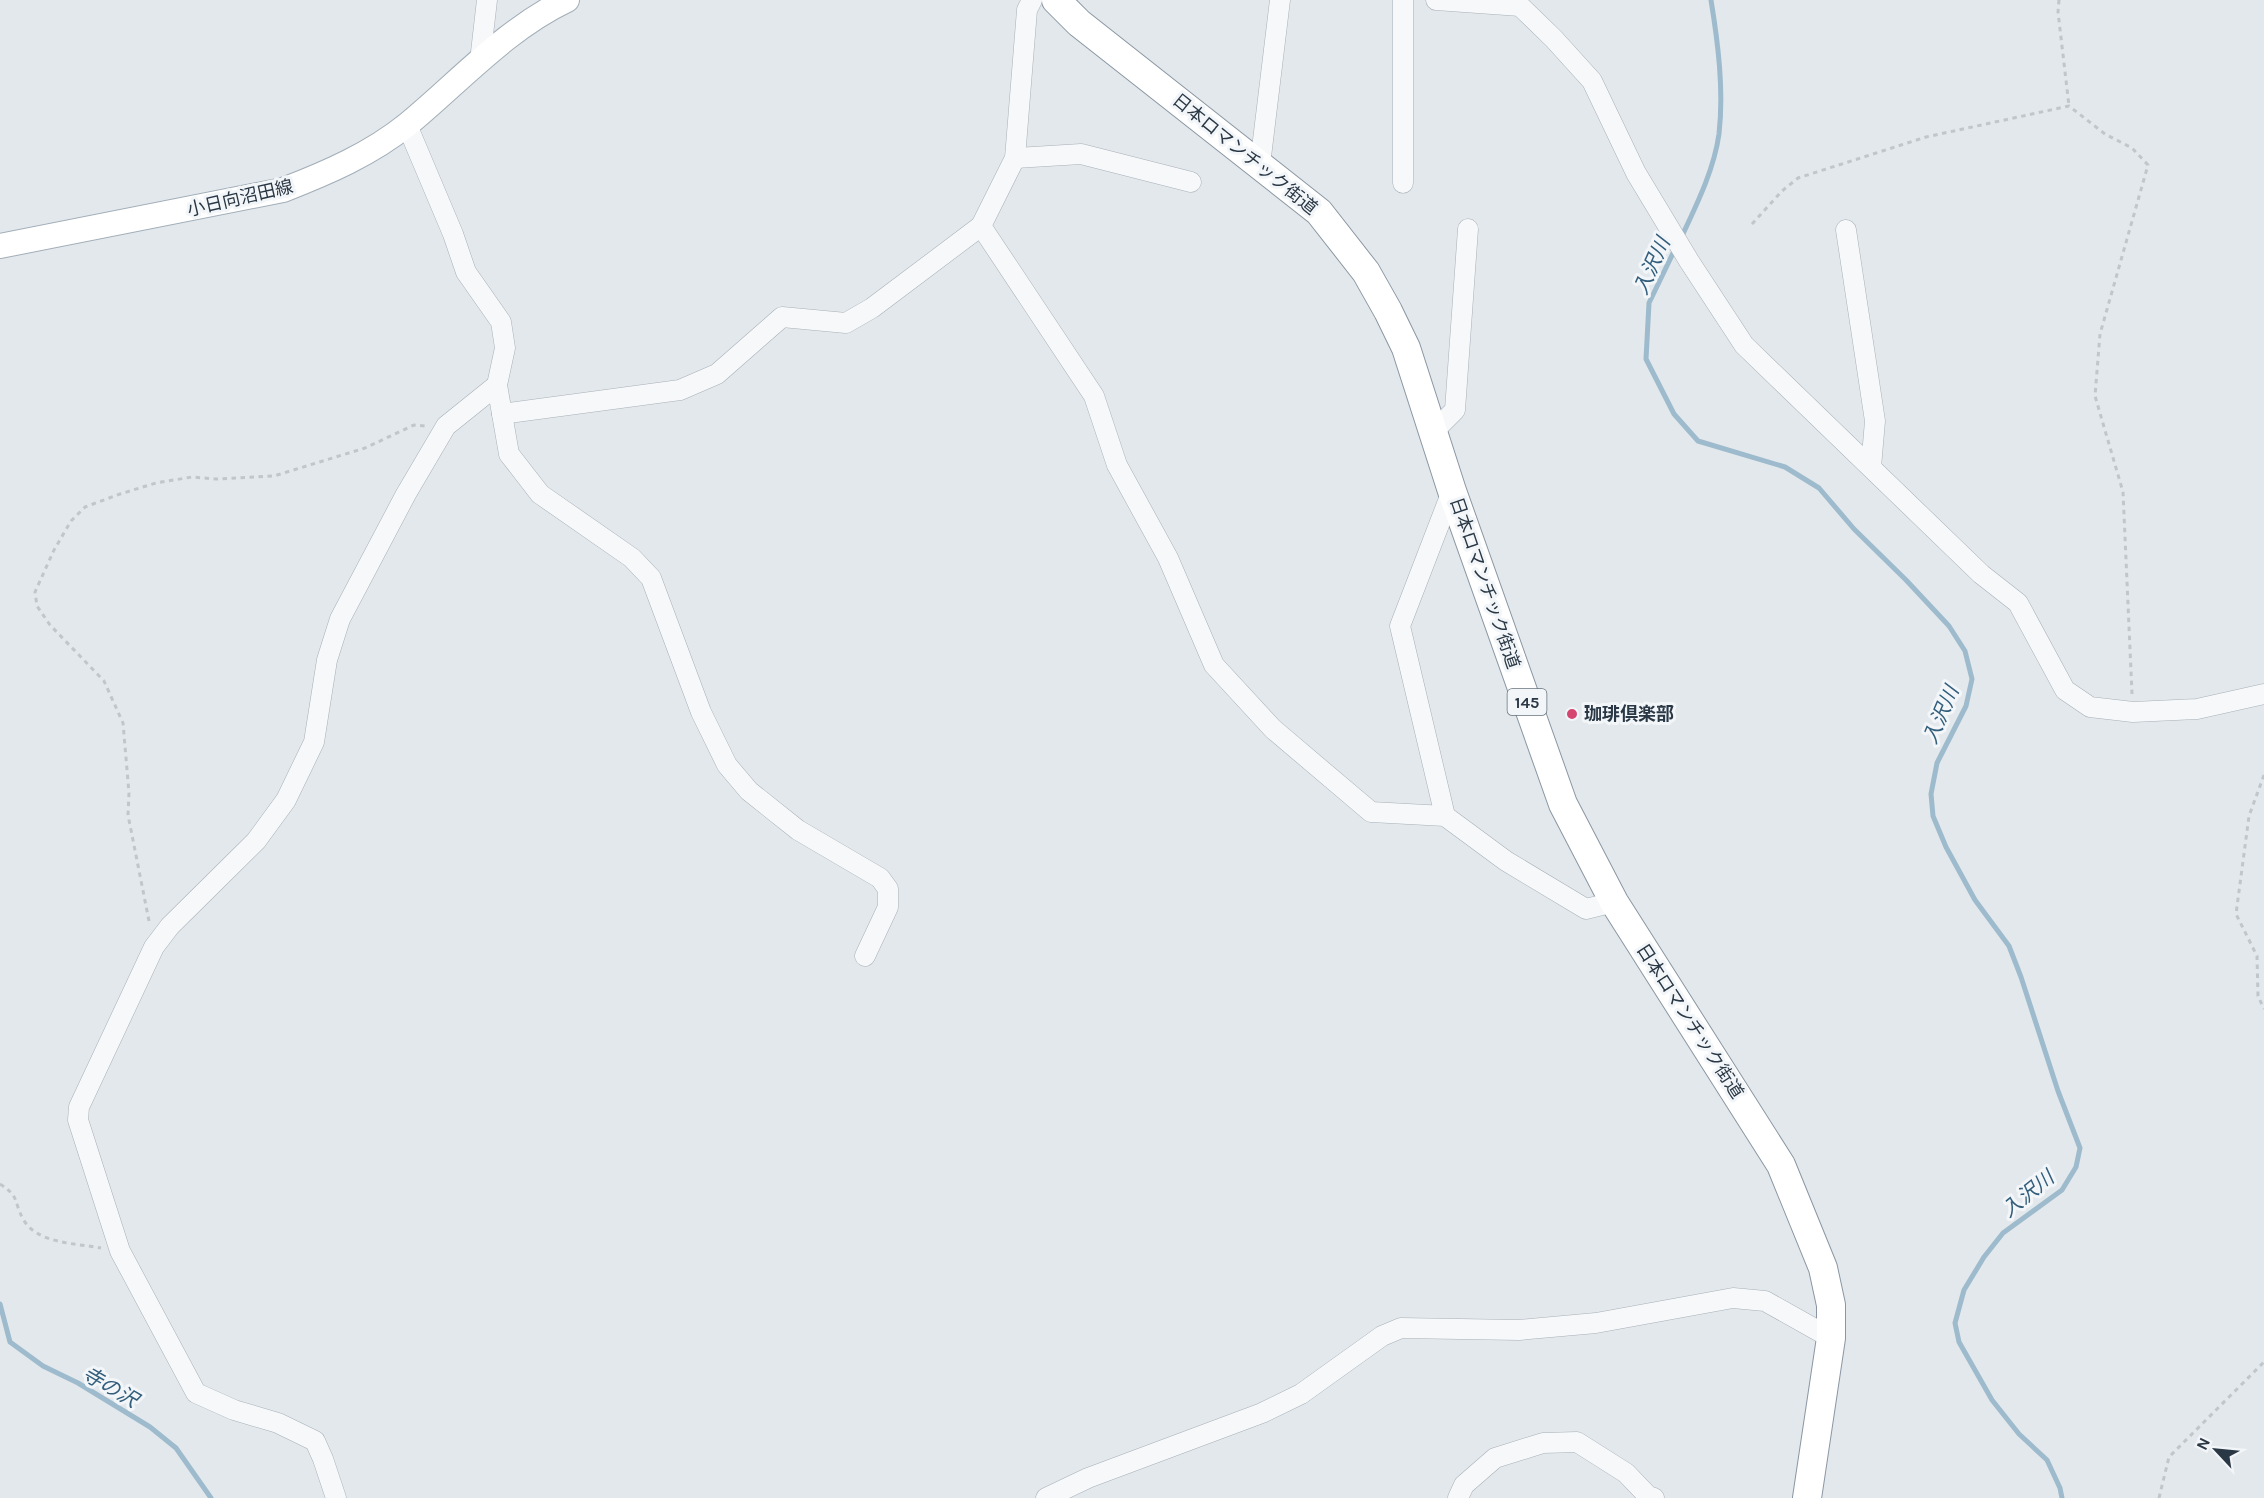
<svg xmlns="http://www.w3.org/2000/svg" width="2264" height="1498" viewBox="0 0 2264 1498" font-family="Karla,'Noto Sans JP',sans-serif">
<rect width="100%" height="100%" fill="#e3e8ec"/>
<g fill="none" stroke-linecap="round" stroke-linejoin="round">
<g stroke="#9dbbcd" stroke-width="5">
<path d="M1681,238C1696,206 1714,170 1719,134C1724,90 1718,43 1711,0"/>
<polyline points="1675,249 1649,303 1646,359 1674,414 1698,441 1785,467 1819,488 1854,529 1906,580 1949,626 1965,651 1972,679 1966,706 1937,763 1931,794 1933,816 1946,847 1975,900 2009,946 2021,977 2058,1091 2080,1148 2076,1167 2062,1190 2003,1233 1984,1257 1964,1290 1955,1323 1959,1342 1992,1400 2019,1434 2047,1460 2060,1488 2062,1498"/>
<polyline points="0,1304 10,1342 43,1366 78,1383 150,1427 176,1448 211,1498"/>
</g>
<defs>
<g id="minor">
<polyline points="1032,0 1027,10 1015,158 981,226 1094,396 1117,465 1168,558 1214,665 1273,729 1371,812 1445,816 1506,861 1586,909 1614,902"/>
<polyline points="1403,0 1403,183"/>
<polyline points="1436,0 1520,6 1554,39 1592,81 1636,173 1689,261 1744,345 1981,574 2018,603 2065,690 2090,707 2133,712 2197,709 2264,694"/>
<polyline points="480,61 487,0"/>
<polyline points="407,125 453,234 466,272 501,322 505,348 497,385 509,454 540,494 632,558 651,578 701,712 727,765 749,791 798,830 880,878 888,889 888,907 865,956"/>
<polyline points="1015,158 1081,154 1191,182"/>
<polyline points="1260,165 1280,0"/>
<polyline points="1846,230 1875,421 1871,467"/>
<polyline points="502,414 680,390 717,374 782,317 846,323 872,308 981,226"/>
<polyline points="1433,432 1455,410 1468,229"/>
<polyline points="1445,816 1400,626 1452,491"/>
<polyline points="336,1498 323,1459 315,1441 278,1423 234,1410 196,1393 120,1251 78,1120 79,1107 154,947 170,926 256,841 286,800 314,742 327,660 340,619 406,494 446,426 497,385"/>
<polyline points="1046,1498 1088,1478 1262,1413 1301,1394 1382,1336 1401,1328 1519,1330 1596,1323 1733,1298 1765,1301 1831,1338"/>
<polyline points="1458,1498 1464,1485 1495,1458 1543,1443 1577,1442 1626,1473 1648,1496 1654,1498"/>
</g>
<path id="major" d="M0,246L283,190C327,173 371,154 408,124C460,81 506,29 567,0"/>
<polyline id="highway" points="1056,0 1079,23 1319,212 1366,272 1388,311 1406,348 1452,491 1563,804 1614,902 1781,1165 1823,1268 1831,1305 1831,1338 1807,1498"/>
</defs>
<use href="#minor" stroke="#a8b0b7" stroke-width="21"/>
<use href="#major" stroke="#a2aeb8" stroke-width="26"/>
<use href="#highway" stroke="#8a97a3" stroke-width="30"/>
<g stroke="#c1c6cb" stroke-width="3" stroke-dasharray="4.5 4.5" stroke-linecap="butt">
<polyline points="2059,0 2058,12 2069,106"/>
<polyline points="1752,224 1782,191 1798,178 1926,137 2069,106 2105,134 2132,148 2148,165 2100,334 2095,396 2123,492 2132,694"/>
<polyline points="2264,775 2249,816 2236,914 2257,956 2258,996 2264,1009"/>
<polyline points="149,921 128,815 129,793 123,723 104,681 50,625 37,606 35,592 54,550 71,521 85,507 120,494 156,483 192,477 216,479 274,476 365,448 414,425 426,426"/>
<path d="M0,1184C20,1197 13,1200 23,1219C37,1244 75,1243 101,1248"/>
<polyline points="2159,1498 2169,1457 2264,1362"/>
</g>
<use href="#minor" stroke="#f6f8fa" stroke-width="20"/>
<use href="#major" stroke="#fff" stroke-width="24"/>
<use href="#highway" stroke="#fff" stroke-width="28"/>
</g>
<circle fill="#d4456f" stroke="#f3f6f9" stroke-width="2" cx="1572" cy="714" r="6"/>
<g text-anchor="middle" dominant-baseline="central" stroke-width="6" stroke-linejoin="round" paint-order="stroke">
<rect fill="#f3f6f9" stroke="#66717b" stroke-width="1.5" x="1507.5" y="689" width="39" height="26" rx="4.5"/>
<g font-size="16" font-weight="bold" fill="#2a3845">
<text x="1527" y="702">145</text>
</g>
<g font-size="18" fill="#2a3845" stroke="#f3f6f9">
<text transform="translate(1245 154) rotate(39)">日本ロマンチック街道</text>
<text transform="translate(240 198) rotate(-13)">小日向沼田線</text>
<text transform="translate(1485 583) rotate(71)">日本ロマンチック街道</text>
<text transform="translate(1690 1021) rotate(57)">日本ロマンチック街道</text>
</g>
<g font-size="18" font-weight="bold" fill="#2a3845" stroke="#f3f6f9" text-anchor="start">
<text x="1584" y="714">珈琲倶楽部</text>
</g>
<g font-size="20" font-style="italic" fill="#325d7b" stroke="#f3f6f9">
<text transform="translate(1652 266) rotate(-66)">入沢川</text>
<text transform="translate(1941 715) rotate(-67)">入沢川</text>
<text transform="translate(2028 1194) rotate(-39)">入沢川</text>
<text transform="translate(110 1387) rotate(30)">寺の沢</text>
</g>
</g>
<g transform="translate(2216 1450) rotate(296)" stroke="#f3f6f9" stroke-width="4.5" paint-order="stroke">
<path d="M0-4.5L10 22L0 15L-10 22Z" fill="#2a3845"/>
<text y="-9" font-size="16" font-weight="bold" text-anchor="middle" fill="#2a3845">N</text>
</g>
</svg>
